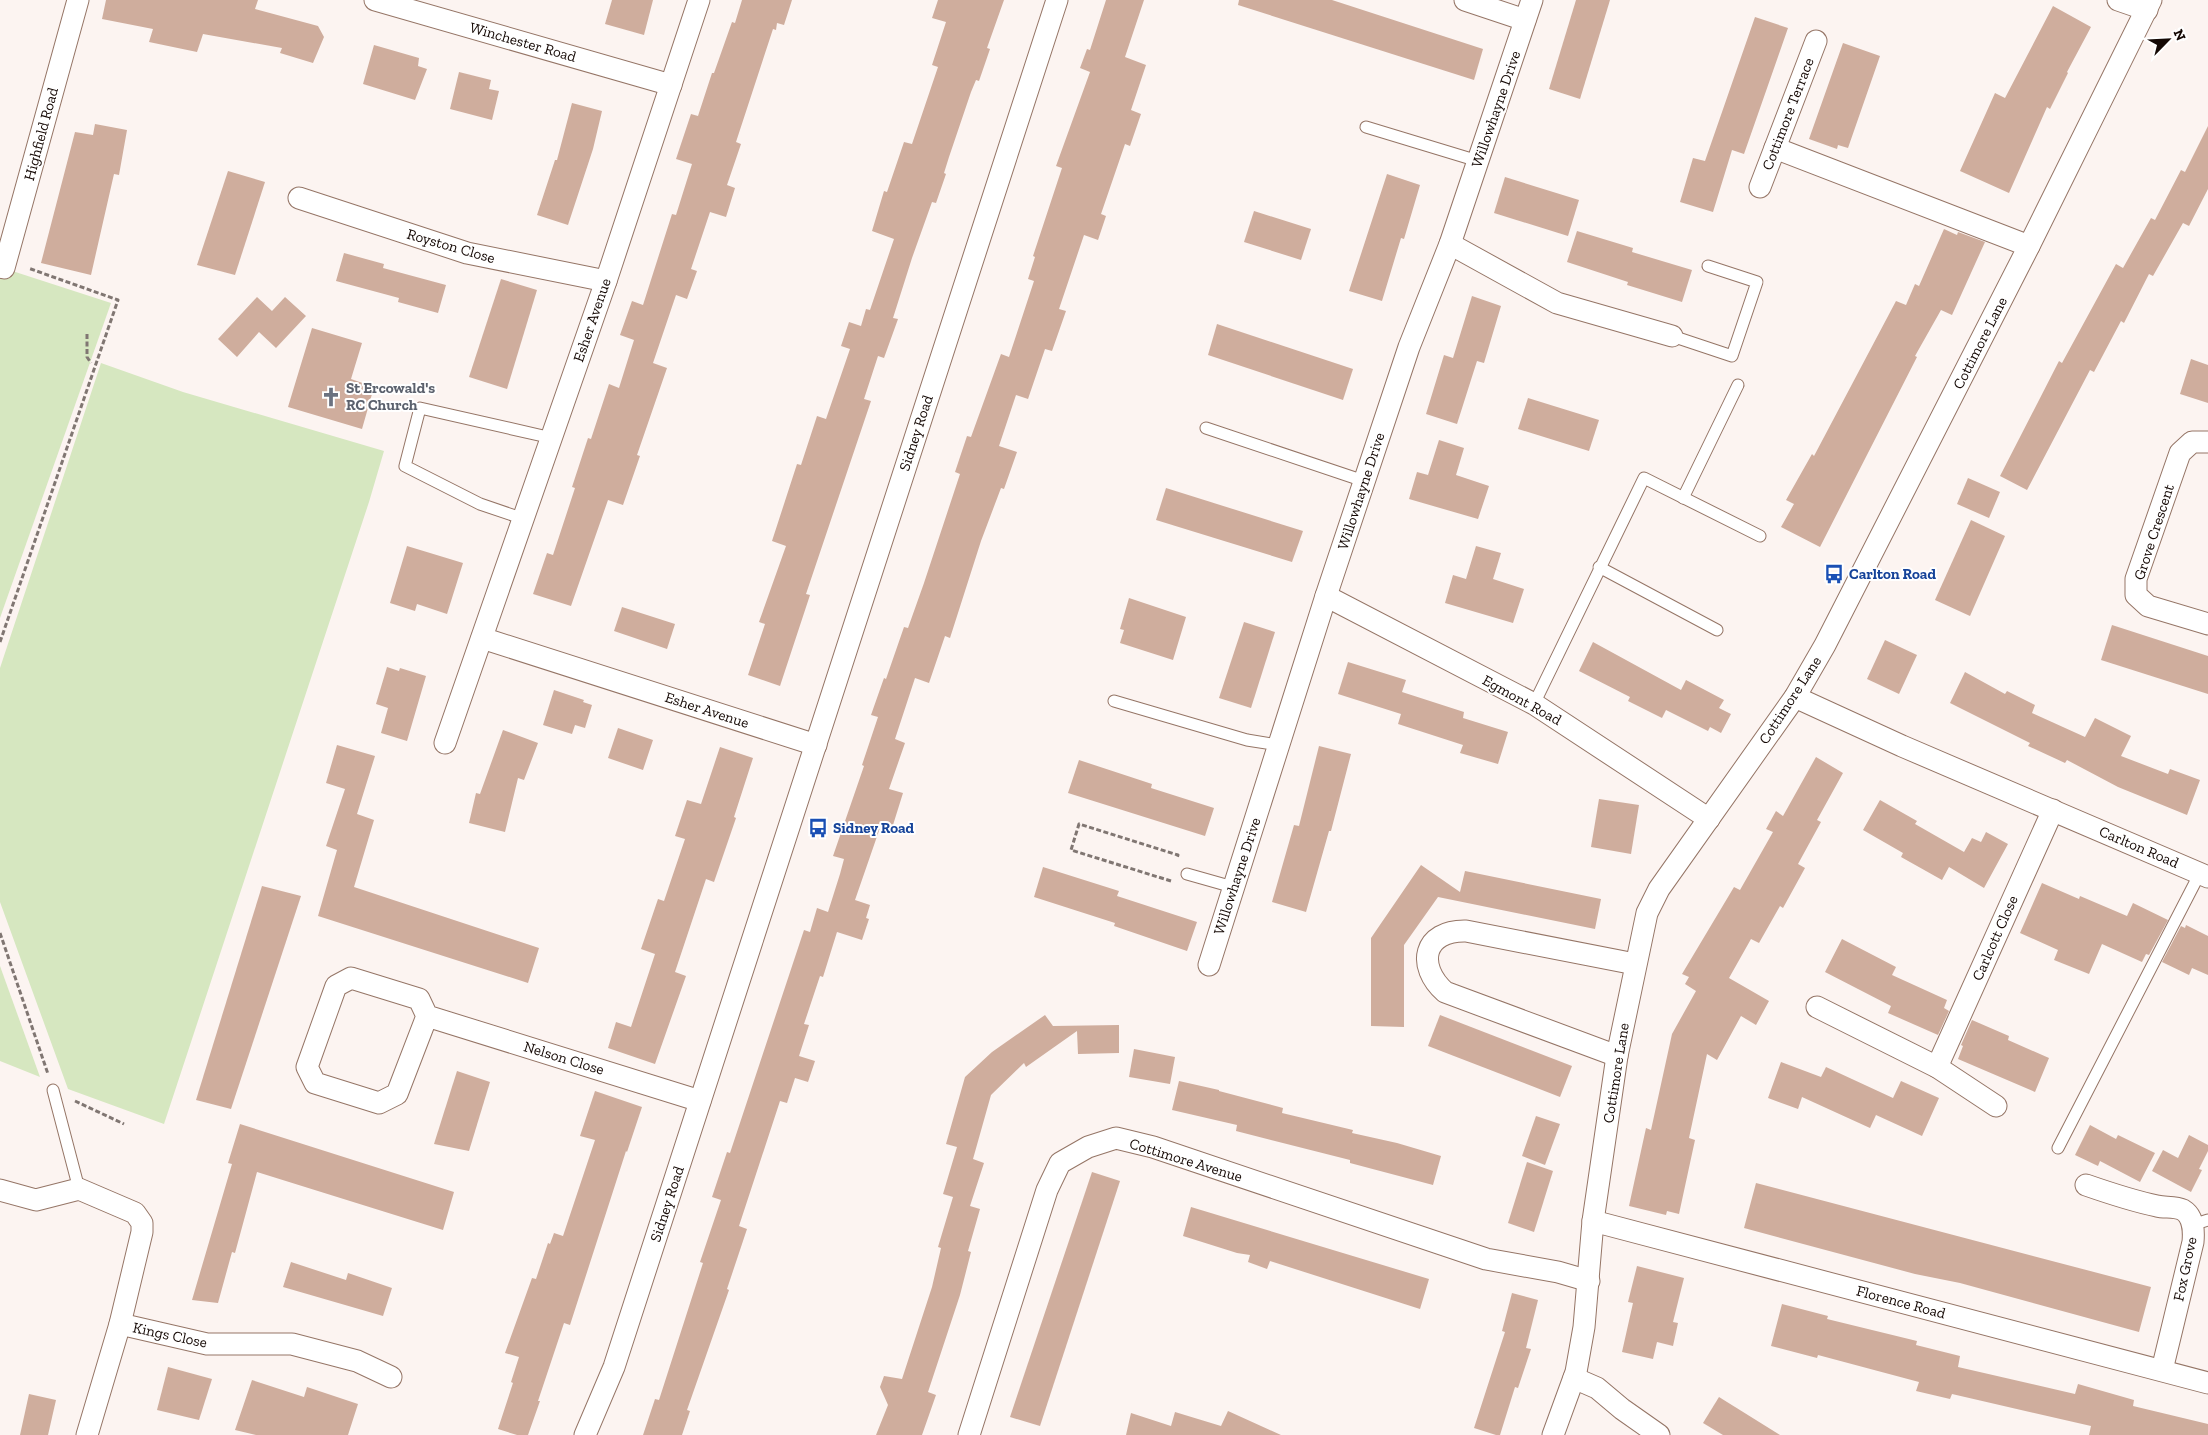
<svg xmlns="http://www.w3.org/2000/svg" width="2208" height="1435" viewBox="0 0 2208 1435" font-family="'Zilla Slab',serif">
<rect width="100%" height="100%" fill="#fcf4f1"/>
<g fill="#d6e7c0">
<polygon points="0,267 111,303 0,618"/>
<polygon points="101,363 183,392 384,451 369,502 164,1124 68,1089 0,902 0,668"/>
<polygon points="0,966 40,1077 0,1061"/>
</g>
<g fill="#cfad9d">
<polygon points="106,0 258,0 255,9 318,26 324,37 313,63 280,53 282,48 203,34 197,52 149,42 153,29 102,19"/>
<polygon points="612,0 653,0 644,35 605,24"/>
<polygon points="742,0 792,0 784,25 777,23 776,30 773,29 736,142 741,144 727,185 735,188 726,217 710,212 691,269 697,271 687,299 676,295 653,363 667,368 637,455 640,456 623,505 608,500 571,606 533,594 547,553 553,555 575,488 572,487 588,438 591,439 609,384 619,388 634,340 620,335 632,301 643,305 672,214 676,215 692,164 676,159 691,114 698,116 712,73 714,73 732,22 735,23"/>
<polygon points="938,0 1004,0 987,48 990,49 979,81 976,80 971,92 949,157 944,173 946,174 936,203 932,202 912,258 893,318 898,319 884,358 878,356 864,399 871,401 806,594 810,595 780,686 748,675 765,624 759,622 786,546 772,541 797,464 801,465 817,416 826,419 850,349 841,346 849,322 861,326 866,309 870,310 894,239 872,231 884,191 887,192 904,142 912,144 938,67 932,65 946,22 932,18"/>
<polygon points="1106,0 1144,0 1125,57 1146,65 1131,110 1141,114 1130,146 1125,144 1101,214 1106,216 1098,240 1084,235 1059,309 1066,311 1052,351 1045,349 1028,399 1016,395 999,446 1017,452 1004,489 1001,488 981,541 950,638 945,636 929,683 915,678 895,739 905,743 889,789 903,793 893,825 882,822 855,900 870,905 866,918 869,919 862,940 837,932 823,977 820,976 804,1024 809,1025 799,1056 815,1061 808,1082 795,1078 787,1103 780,1101 739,1226 747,1229 727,1289 729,1290 687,1410 690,1411 682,1435 643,1435 655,1399 659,1400 703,1263 700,1262 721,1200 712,1197 727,1152 730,1153 804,930 810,932 817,908 828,912 840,874 844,859 833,856 864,766 862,765 878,717 871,715 884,678 886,679 904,627 908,628 924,583 960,474 955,472 967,436 971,437 1001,354 1009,357 1034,281 1028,279 1035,257 1033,256 1062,168 1056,166 1090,72 1080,68 1087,49 1090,50"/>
<polygon points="1239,0 1332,0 1483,49 1474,80 1238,5"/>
<polygon points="1576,0 1610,0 1580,99 1549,89"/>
<polygon points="2053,6 2091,27 2067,72 2068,73 2050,109 2047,107 2009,193 1960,171 1995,93 2005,98"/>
<polygon points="1755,17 1788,28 1744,154 1732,150 1713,212 1680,202 1693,158 1705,161"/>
<polygon points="1843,43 1880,56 1848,148 1838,145 1837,149 1809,139"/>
<polygon points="374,45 419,58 418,66 427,69 415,100 363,84"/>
<polygon points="459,72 491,80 489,89 499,91 492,120 450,109"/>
<polygon points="572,103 602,111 593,149 568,225 537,215 555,160 557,160"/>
<polygon points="95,124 127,130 119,175 114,174 91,275 41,263 75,132 93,135"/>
<polygon points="2208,126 2208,189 2189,226 2183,223 2153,276 2149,274 2124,323 2121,321 2094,372 2090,370 2027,490 2000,476 2059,361 2062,363 2116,264 2123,268 2151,218 2155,220 2181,170 2185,172"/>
<polygon points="228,171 265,182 235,275 197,265"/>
<polygon points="1387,174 1420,185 1404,239 1401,238 1382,301 1349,291"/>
<polygon points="1505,177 1579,200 1568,236 1494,213"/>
<polygon points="1254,211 1311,229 1301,260 1244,242"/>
<polygon points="1944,229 1957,235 1958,232 1985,242 1952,315 1941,310 1915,356 1917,357 1820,547 1781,527 1794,504 1786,500 1812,454 1814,456 1896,301 1906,305 1915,284 1919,286"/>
<polygon points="1577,231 1633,248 1632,252 1692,270 1682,302 1627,285 1628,282 1567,262"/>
<polygon points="344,253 384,264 383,268 446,285 438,313 398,302 399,298 336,281"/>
<polygon points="501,279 537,290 507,389 469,377"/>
<polygon points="1472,296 1501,306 1484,363 1477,361 1457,424 1426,414 1444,355 1453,358"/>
<polygon points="257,297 272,311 285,297 306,316 276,348 259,332 237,357 218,339"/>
<polygon points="1217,324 1353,369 1343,400 1208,355"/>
<polygon points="312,328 362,343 351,379 374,387 362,429 288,407"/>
<polygon points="2191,359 2208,365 2208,403 2180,394"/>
<polygon points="1528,398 1599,420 1589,451 1518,429"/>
<polygon points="1439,440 1464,448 1456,475 1489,486 1478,519 1409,499 1417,472 1428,475"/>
<polygon points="1968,478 2000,492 1989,518 1957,504"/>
<polygon points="1166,488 1303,531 1292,562 1156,520"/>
<polygon points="1971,520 2005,536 1970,616 1935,600"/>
<polygon points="407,546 463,563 447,614 417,604 415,611 390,603"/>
<polygon points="1476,546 1501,553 1493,579 1524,589 1513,623 1445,603 1453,575 1466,579"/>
<polygon points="1129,598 1186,617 1173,660 1120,643 1124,630 1120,629"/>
<polygon points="622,607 675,624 667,649 614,631"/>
<polygon points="1244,622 1275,632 1251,708 1219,698"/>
<polygon points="2112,625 2208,656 2208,694 2101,660"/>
<polygon points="1885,640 1917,655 1899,694 1867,679"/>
<polygon points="1593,642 1681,690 1686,680 1724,700 1719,708 1731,714 1721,733 1710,727 1708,731 1666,710 1662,718 1628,701 1630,697 1579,671"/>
<polygon points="1348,662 1406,680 1402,692 1464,712 1463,718 1508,732 1498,764 1460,753 1463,745 1398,724 1401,714 1338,694"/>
<polygon points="387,667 399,671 400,668 426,676 407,741 381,733 388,708 376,704"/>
<polygon points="1965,672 2005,694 2007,691 2035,705 2032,713 2085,737 2095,718 2131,736 2121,756 2168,774 2170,769 2200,780 2187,815 2118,787 2067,760 2065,763 2028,746 2030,743 1950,703"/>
<polygon points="554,690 584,700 583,702 592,705 585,728 575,725 572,734 543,725"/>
<polygon points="618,728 653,740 643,770 608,758"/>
<polygon points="503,730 538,743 524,780 518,778 505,832 469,823 476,793 480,794"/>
<polygon points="337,745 375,756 357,814 374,820 354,887 539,948 528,983 318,916 337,850 326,846 345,789 326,783"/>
<polygon points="1319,746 1351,754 1331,831 1329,831 1306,912 1272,902 1294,825 1299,826"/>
<polygon points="720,747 753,758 734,817 736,818 714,882 706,879 675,972 686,976 655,1064 608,1048 616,1022 631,1027 655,954 641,949 658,899 664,901 685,839 675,836 687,800 701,804"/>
<polygon points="1816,757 1843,773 1817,820 1821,822 1798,864 1805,868 1783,908 1780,906 1759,943 1751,939 1729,978 1769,1001 1756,1025 1741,1016 1717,1060 1707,1054 1689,1138 1695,1140 1679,1214 1667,1211 1666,1215 1629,1206 1646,1128 1651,1130 1672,1034 1696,991 1685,984 1689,977 1682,974 1734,887 1740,890 1773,832 1766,829 1776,811 1783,816"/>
<polygon points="1079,760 1152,784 1151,788 1214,808 1205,836 1068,793"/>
<polygon points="1599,799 1639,805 1631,854 1591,847"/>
<polygon points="1880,800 1917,821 1915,824 1964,852 1972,838 1981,842 1986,832 2008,844 1984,888 1949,867 1942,880 1901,857 1903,853 1863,830"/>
<polygon points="1421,865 1460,892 1465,871 1601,899 1595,929 1438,897 1404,945 1404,1027 1371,1026 1371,938"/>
<polygon points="1043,867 1119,891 1117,896 1197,922 1187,951 1114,926 1115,923 1034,897"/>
<polygon points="2042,883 2079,899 2080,896 2127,916 2133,903 2168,920 2149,955 2146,954 2142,962 2102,944 2089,974 2054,960 2058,950 2020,933"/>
<polygon points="262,886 301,896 231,1109 196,1100"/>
<polygon points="2186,925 2208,936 2208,975 2192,968 2189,975 2162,962 2181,926 2185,928"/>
<polygon points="1842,939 1896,967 1892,975 1947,1000 1944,1008 1949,1011 1938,1035 1888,1013 1891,1006 1825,972"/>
<polygon points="1045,1015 1053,1026 1119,1025 1119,1053 1078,1054 1077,1031 1026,1067 1024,1063 991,1095 973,1159 984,1163 970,1206 980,1209 968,1251 971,1252 960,1295 928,1392 936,1395 922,1435 876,1435 888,1405 880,1387 884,1376 902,1379 932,1287 941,1248 938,1247 953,1197 943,1194 957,1147 946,1144 965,1077 992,1052"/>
<polygon points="1440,1015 1572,1066 1560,1097 1428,1046"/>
<polygon points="1972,1020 2009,1036 2008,1040 2049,1058 2035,1092 1958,1059 1963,1046 1961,1045"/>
<polygon points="1134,1049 1175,1057 1170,1084 1129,1077"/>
<polygon points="1781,1062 1821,1077 1826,1067 1893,1098 1901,1081 1939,1098 1922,1136 1876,1115 1870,1128 1802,1097 1798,1109 1768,1098"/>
<polygon points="457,1071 490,1082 469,1151 434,1144"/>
<polygon points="1179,1081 1219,1090 1219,1091 1283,1108 1282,1113 1353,1130 1352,1133 1397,1143 1441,1156 1433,1185 1350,1163 1350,1160 1236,1131 1237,1125 1172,1110"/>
<polygon points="595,1091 642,1107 627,1152 626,1151 570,1325 564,1323 538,1401 540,1401 528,1435 517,1435 498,1429 513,1383 511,1382 519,1357 505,1353 532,1278 536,1279 548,1243 550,1244 554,1233 563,1236 595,1140 580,1136"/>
<polygon points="1536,1116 1560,1124 1545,1165 1522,1156"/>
<polygon points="240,1124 454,1192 443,1230 257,1172 235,1253 232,1252 218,1303 192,1300 232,1164 228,1163"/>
<polygon points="2090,1125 2116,1139 2118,1135 2155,1153 2140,1182 2100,1161 2098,1166 2075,1155"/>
<polygon points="2189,1135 2208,1145 2208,1151 2199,1169 2202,1170 2191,1192 2152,1171 2163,1150 2178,1158"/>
<polygon points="1527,1162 1553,1171 1534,1232 1508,1223"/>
<polygon points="1092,1172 1120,1181 1040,1426 1010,1417"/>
<polygon points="1756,1183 2151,1287 2139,1332 1960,1283 1915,1274 1744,1228"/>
<polygon points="1191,1207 1429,1279 1420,1309 1270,1261 1267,1269 1248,1262 1250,1255 1237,1253 1183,1236"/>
<polygon points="291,1262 346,1280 348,1273 392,1288 383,1316 283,1287"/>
<polygon points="1637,1266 1684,1278 1673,1322 1678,1323 1673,1346 1657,1342 1653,1359 1622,1352 1633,1303 1628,1302"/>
<polygon points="1512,1293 1538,1300 1526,1348 1531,1349 1518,1388 1515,1387 1500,1435 1496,1435 1474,1428 1505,1332 1502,1331"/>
<polygon points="1782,1304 1828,1316 1827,1319 1917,1341 1916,1345 1960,1356 1958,1367 2075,1394 2078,1384 2134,1400 2133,1406 2208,1424 2208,1435 2089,1435 2091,1426 1952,1394 1950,1399 1916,1391 1919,1382 1818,1355 1817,1358 1771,1346"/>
<polygon points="168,1367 212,1379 199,1420 157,1410"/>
<polygon points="252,1380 304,1397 307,1387 358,1404 348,1435 256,1435 235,1430"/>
<polygon points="29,1394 56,1400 48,1435 20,1435"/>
<polygon points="1719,1397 1780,1435 1723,1435 1703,1423"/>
<polygon points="1228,1411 1281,1435 1126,1435 1131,1413 1171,1426 1175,1412 1221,1426"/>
</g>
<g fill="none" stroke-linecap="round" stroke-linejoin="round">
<defs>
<g id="lane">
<polyline points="1366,127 1478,161"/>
<polyline points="1672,336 1732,356 1757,282 1708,266"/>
<polyline points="1206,428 1364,481"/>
<polyline points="1683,498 1738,385"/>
<polyline points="524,519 480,504 405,466 420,408 552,438"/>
<polyline points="1599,567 1717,630"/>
<polyline points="1114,701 1247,740 1278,745"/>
<polyline points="1534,704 1644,478 1760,536"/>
<polyline points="1187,874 1233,887"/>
<polyline points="53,1090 79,1189"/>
<polyline points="2058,1148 2200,873"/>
<polyline points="2192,1225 2208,1220"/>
</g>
<g id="street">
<polyline points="375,0 671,85"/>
<polyline points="1465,0 1525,20"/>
<polyline points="2118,0 2147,10"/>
<polyline points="1775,148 2029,246"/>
<polyline points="1760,187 1816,41"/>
<polyline points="299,198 467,253 606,281"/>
<polyline points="1450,244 1557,303 1672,336"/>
<polyline points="4,268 78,0"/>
<polyline points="2208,442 2192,442 2180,453 2136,579 2136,595 2148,606 2208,624"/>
<polyline points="1326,596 1534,704 1709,819"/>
<polyline points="482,638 816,745"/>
<polyline points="1795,697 1902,746 2208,877"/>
<polyline points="445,743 606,281 699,0"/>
<polyline points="1209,965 1326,596 1409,347 1450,244 1532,0"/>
<polyline points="1817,1007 1937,1067 1996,1106"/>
<polyline points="427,1016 397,1094 379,1103 315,1083 307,1067 336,986 351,978 419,999 427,1016 700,1101"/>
<path d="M1617,1056L1445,992C1416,966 1423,930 1466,931L1635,964"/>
<polyline points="1937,1067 2053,810"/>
<path d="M2086,1185C2109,1193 2133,1201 2157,1206C2165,1208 2175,1206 2183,1210C2193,1216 2194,1231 2193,1242L2162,1370"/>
<polyline points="0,1190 36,1200 79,1189 135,1213 142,1223 142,1232 120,1324 87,1435"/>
<polyline points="1593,1221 2208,1383"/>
<polyline points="120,1324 207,1344 292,1344 357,1361 391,1377"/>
<polyline points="1574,1378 1597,1388 1622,1409 1659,1435"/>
<polyline points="585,1435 614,1367 1057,0"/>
<polyline points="969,1435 1047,1190 1060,1163 1088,1147 1116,1138 1153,1147 1486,1259 1558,1272 1589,1281"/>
<polyline points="1553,1435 1576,1372 1584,1327 1593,1221 1617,1056 1647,913 1659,889 1795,697 1825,645 2029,246 2151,0"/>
</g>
</defs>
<use href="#lane" stroke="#957566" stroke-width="13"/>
<use href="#street" stroke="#957566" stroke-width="23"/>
<g stroke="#807672" stroke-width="3" stroke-dasharray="5 2.5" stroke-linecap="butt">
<polyline points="87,334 87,357 91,363"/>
<polyline points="0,642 118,300 28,268"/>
<polyline points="1171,881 1071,850 1079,824 1178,855 1177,858"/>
<polyline points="0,933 48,1074"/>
<polyline points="75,1101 124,1124"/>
</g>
<use href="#lane" stroke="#fff" stroke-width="11"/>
<use href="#street" stroke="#fff" stroke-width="21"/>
</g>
<defs>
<symbol id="church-bare" viewBox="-9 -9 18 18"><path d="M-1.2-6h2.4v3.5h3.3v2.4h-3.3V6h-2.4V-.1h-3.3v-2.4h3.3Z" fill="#6b7280" stroke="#fff" stroke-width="2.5" paint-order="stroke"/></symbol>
<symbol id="bus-bare" viewBox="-9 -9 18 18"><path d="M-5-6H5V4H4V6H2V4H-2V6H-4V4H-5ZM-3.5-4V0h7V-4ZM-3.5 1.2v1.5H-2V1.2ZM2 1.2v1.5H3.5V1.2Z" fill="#1a4fb4" stroke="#fff" stroke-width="2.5" paint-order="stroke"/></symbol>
</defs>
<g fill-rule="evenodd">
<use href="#church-bare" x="317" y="383" width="28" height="28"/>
<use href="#bus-bare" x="1820" y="560" width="28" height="28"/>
<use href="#bus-bare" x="804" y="814" width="28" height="28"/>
</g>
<g text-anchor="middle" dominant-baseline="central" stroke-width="4" stroke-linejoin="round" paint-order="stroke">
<g font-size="15" fill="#140804" stroke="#fff">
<text transform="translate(523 42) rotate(16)">Winchester Road</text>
<text transform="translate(1496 109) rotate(-71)">Willowhayne Drive</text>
<text transform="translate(1788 114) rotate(-69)">Cottimore Terrace</text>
<text transform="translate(41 134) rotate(-75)">Highfield Road</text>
<text transform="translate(451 246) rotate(16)">Royston Close</text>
<text transform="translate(592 320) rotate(-71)">Esher Avenue</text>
<text transform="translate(1980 343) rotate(-63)">Cottimore Lane</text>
<text transform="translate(916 433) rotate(-72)">Sidney Road</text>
<text transform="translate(1361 491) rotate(-72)">Willowhayne Drive</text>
<text transform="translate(2154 532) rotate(-72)">Grove Crescent</text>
<text transform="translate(1522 700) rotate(29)">Egmont Road</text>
<text transform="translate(1790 700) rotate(-57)">Cottimore Lane</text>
<text transform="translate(707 710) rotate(18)">Esher Avenue</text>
<text transform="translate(2139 847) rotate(23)">Carlton Road</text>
<text transform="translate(1237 876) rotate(-72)">Willowhayne Drive</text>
<text transform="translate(1995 938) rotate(-66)">Carlcott Close</text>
<text transform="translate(564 1058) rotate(17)">Nelson Close</text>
<text transform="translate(1616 1073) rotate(-81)">Cottimore Lane</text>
<text transform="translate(1186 1160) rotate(17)">Cottimore Avenue</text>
<text transform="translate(667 1204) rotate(-72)">Sidney Road</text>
<text transform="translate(2185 1269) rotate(-78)">Fox Grove</text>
<text transform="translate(1901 1302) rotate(15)">Florence Road</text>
<text transform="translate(170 1335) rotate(12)">Kings Close</text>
</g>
<g font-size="15" font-weight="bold" fill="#5b616d" stroke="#fff" text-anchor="start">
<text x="346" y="388">St Ercowald's<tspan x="346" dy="17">RC Church</tspan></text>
</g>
<g font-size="15" font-weight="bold" fill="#164399" stroke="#fff" text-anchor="start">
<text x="1849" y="574">Carlton Road</text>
<text x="833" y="828">Sidney Road</text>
</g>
</g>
<g transform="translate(2168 40) rotate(66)" stroke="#ffffff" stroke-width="4" paint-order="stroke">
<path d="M0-4L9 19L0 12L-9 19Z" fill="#140804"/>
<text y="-8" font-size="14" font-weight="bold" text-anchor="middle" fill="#140804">N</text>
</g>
</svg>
